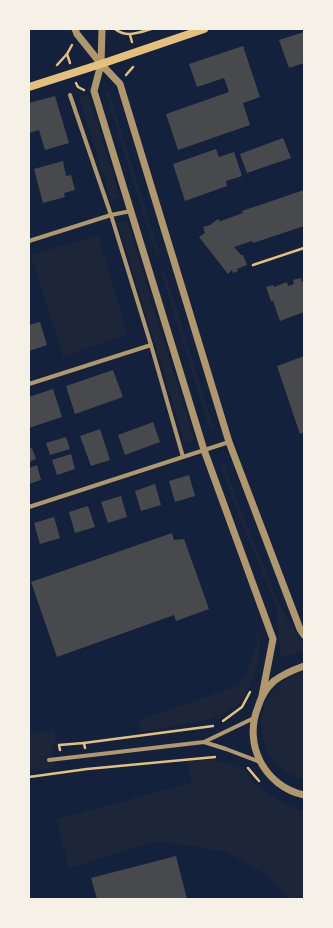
<svg xmlns="http://www.w3.org/2000/svg" width="333" height="928" viewBox="0 0 333 928" font-family="Inter,sans-serif">
<rect width="100%" height="100%" fill="#14213d"/>
<g fill="#1d2539">
<polygon points="109,92 160,255 156,256 106,93"/>
<polygon points="88,94 120,198 111,200 79,97"/>
<polygon points="127,221 194,440 185,443 118,223"/>
<polygon points="98,235 127,334 63,357 31,255"/>
<polygon points="161,272 165,272 214,429 210,430"/>
<polygon points="224,464 238,503 280,606 304,645 304,651 281,658 276,606 234,504 221,465"/>
<polygon points="256,626 260,640 257,669 249,687 241,702 218,718 141,732 139,720 238,686 247,673 257,643"/>
<path d="M304,672V779C294,777 284,772 277,764C254,740 256,697 287,679C292,676 298,674 304,672Z"/>
<polygon points="52,730 55,732 56,740 52,747 54,767 29,772 29,733"/>
<polygon points="212,759 228,763 245,771 253,782 282,803 304,811 304,899 290,899 265,874 228,852 157,841 69,868 56,819 192,783 186,761"/>
</g>
<g fill="#48494c">
<polygon points="304,32 304,63 289,68 279,40"/>
<polygon points="243,46 260,97 243,103 250,125 178,150 166,114 229,92 224,78 197,87 189,64"/>
<polygon points="55,96 69,143 45,150 39,130 29,133 29,103"/>
<polygon points="283,138 291,158 247,173 240,154"/>
<polygon points="216,149 219,157 234,152 242,176 226,181 227,186 185,201 173,164"/>
<polygon points="63,161 66,176 71,175 75,190 64,193 65,197 43,203 34,169"/>
<polygon points="304,190 304,226 253,243 252,241 234,247 241,255 243,255 247,265 237,269 238,271 233,273 232,270 228,274 199,237 205,233 203,227 210,225 218,219 221,222 221,221 243,213 242,211"/>
<polygon points="301,278 302,282 304,281 304,312 280,321 273,301 271,301 266,287 273,285 274,287 287,282 288,286 294,284 293,280"/>
<polygon points="40,322 47,345 29,351 29,325"/>
<polygon points="304,356 304,432 300,434 277,366"/>
<polygon points="113,370 123,397 75,414 66,386"/>
<polygon points="53,389 62,417 29,428 29,397"/>
<polygon points="153,422 160,442 125,455 118,435"/>
<polygon points="100,429 110,460 91,466 80,436"/>
<polygon points="66,437 70,449 50,455 46,443"/>
<polygon points="32,448 36,459 29,462 29,449"/>
<polygon points="71,454 75,469 57,475 52,460"/>
<polygon points="37,465 41,480 29,484 29,468"/>
<polygon points="189,475 195,496 175,502 169,481"/>
<polygon points="155,484 161,505 141,511 135,491"/>
<polygon points="121,496 127,517 108,523 101,502"/>
<polygon points="88,506 95,527 75,533 69,512"/>
<polygon points="54,517 60,538 40,544 34,523"/>
<polygon points="172,533 174,540 184,539 209,609 176,621 174,615 57,657 31,582"/>
<polygon points="176,856 187,899 97,899 91,878"/>
</g>
<g fill="none" stroke-linecap="round" stroke-linejoin="round">
<g stroke="#e5c07b" stroke-width="2.5">
<path d="M115,29C126,38 138,33 151,29"/>
<polyline points="130,35 132,42"/>
<polyline points="67,54 70,63"/>
<polyline points="57,65 67,54 72,45"/>
<polyline points="126,75 133,67"/>
<polyline points="76,83 78,87 84,90"/>
<polyline points="253,265 304,248"/>
<polyline points="223,721 242,707 250,692"/>
<polyline points="84,743 213,726"/>
<polyline points="60,750 59,745 84,743 85,748"/>
<polyline points="248,768 259,781"/>
<polyline points="29,777 87,769 215,757"/>
</g>
<g stroke="#b1986c" stroke-width="4">
<polyline points="70,95 111,215 151,345 183,457"/>
<polyline points="29,241 111,215 131,211"/>
<polyline points="29,384 151,345"/>
<polyline points="29,507 229,442"/>
<polyline points="204,742 226,749 260,762"/>
<polyline points="49,760 204,742 254,718"/>
</g>
<g stroke="#b1986c" stroke-width="7">
<polyline points="75,29 77,34 101,64 120,84 229,442 300,629 304,635"/>
<polyline points="102,29 101,64 94,91 204,450 273,639 262,696"/>
<path d="M304,666C293,670 283,674 274,681C266,688 261,697 258,707C243,744 264,786 304,795"/>
</g>
<polyline stroke="#e5c07b" stroke-width="8" points="29,87 101,64 204,29"/>
</g>
<rect width="333" height="928" fill="none" stroke="#f6f1e7" stroke-width="60"/>
</svg>
